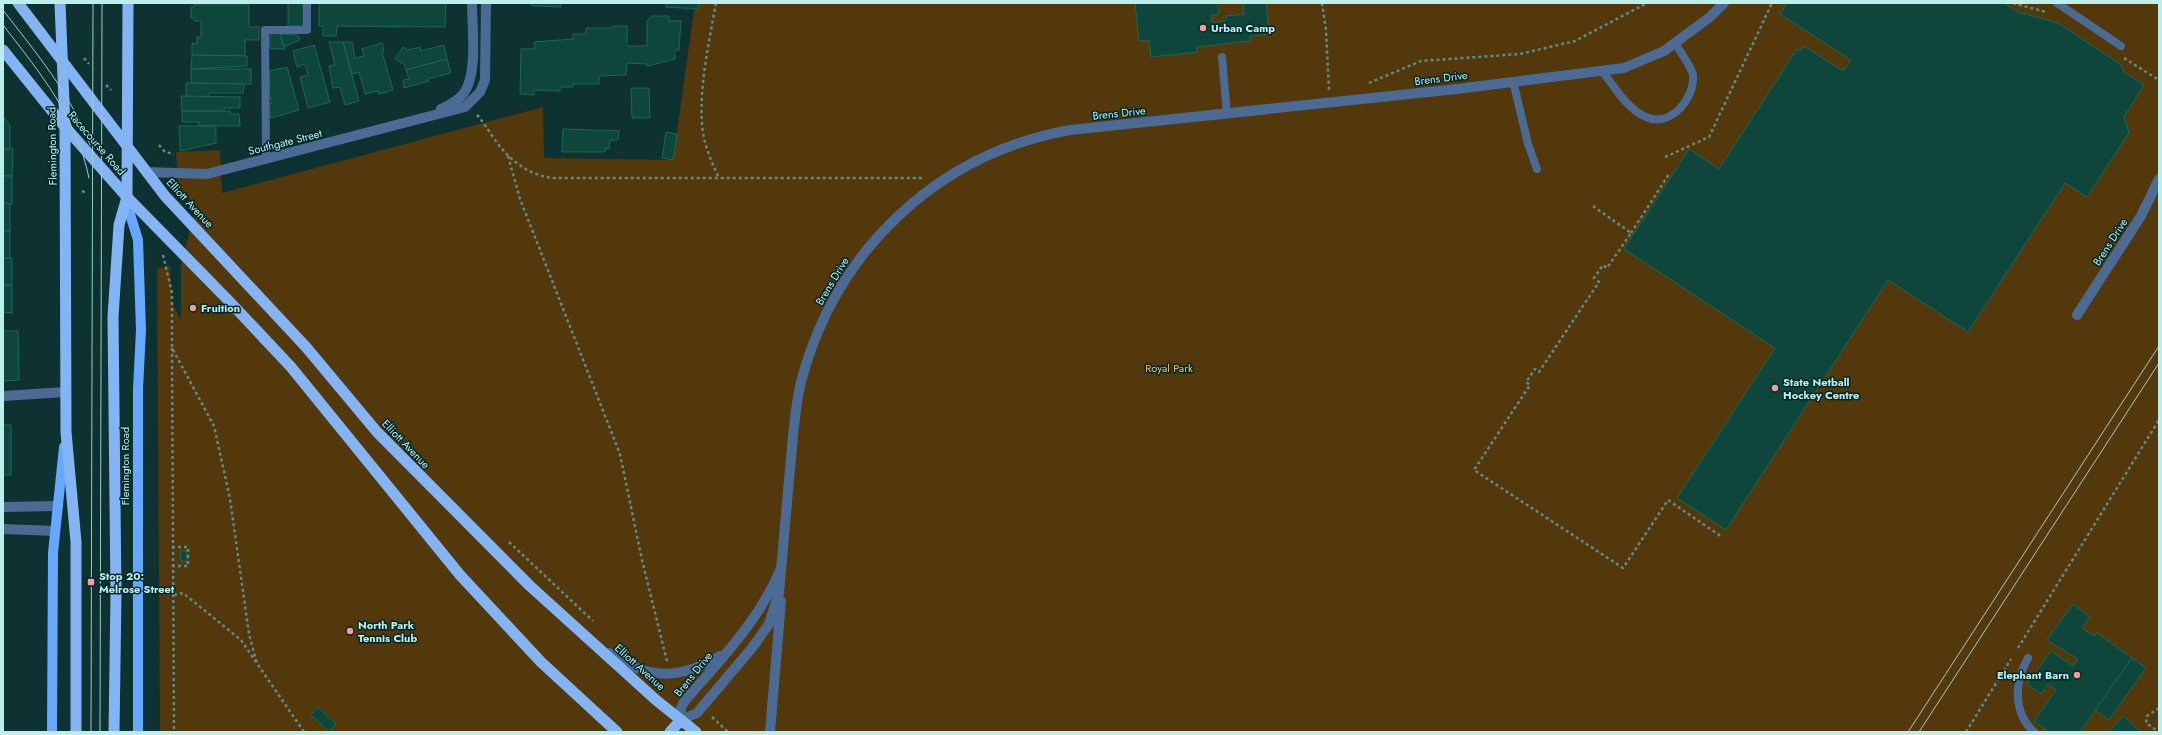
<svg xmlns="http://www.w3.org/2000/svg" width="2162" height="735" viewBox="0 0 2162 735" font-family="Jost,sans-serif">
<rect width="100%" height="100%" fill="#0e3131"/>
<polygon fill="#52380a" points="695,3 2159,3 2159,732 160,732 157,269 170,265 172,303 181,320 181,265 196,206 178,187 176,152 220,150 222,193 543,107 544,158 673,160"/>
<g fill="#0e463b" stroke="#186959">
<rect x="288" y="3" width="15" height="23"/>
<polygon points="319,3 446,3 445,27 337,26 336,36 323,36 323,26 319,26"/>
<polygon points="532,3 561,3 561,7 532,6"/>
<polygon points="666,3 698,3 698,9 666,7"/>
<polygon points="1135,3 1217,3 1219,14 1211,15 1212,23 1226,21 1226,16 1244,14 1243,3 1266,3 1269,34 1250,36 1250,41 1197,47 1197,52 1151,57 1149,40 1139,41"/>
<polygon points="1787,3 2004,3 2018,12 2058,23 2120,64 2124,72 2144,85 2124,117 2129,133 2087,197 2065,183 1968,332 1888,280 1726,530 1677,498 1775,348 1624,249 1689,149 1719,169 1797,49 1801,51 1804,46 1843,71 1851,60 1780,14"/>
<polygon points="194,4 249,4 249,27 259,27 259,40 245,40 245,56 192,55 192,43 197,44 197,37 201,37 201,21 194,21 194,18 191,18 191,7 194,7"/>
<polygon points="652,16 669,16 669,21 681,21 679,50 675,50 675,59 647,66 647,64 627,63 626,75 599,76 599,84 573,84 573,87 560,87 560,91 534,90 534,95 520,94 521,49 535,49 534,42 573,39 573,34 586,34 586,28 613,28 613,26 627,26 627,46 647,46 647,21"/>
<polygon points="274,33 280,34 285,49 270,49 269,36"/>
<polygon points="280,34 297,35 300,40 284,47"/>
<polygon points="329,42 343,42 359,101 345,105 340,87 333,88 329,66 335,65"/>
<polygon points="343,42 352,42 355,58 364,56 362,49 382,43 384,51 382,52 393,90 379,94 378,91 365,94 359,72 352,74"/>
<polygon points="314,45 330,102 308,108 300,77 308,75 305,64 297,67 293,51"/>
<polygon points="444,45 447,59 406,70 405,65 395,59 403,47 408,50 420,47 421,51"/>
<polygon points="192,55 247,56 247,66 191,69"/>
<polygon points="447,59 451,73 428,79 429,81 404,88 403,80 409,79 406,70"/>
<polygon points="287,67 299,110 271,118 268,104 272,103 268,89 270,89 269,71"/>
<polygon points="191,69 251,69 251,84 191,83"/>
<polygon points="186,83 244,84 243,93 209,93 209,97 186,97"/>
<polygon points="631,88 649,88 650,118 632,118"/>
<polygon points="181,96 240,97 240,108 224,108 224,111 182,111"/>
<polygon points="182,111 230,111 230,114 239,114 240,126 199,126 199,122 182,122"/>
<polygon points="3,116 10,126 10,149 3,149"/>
<polygon points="179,126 216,126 216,143 180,151"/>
<polygon points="563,129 619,131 618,140 610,140 609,149 605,148 605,152 562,152"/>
<polygon points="666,132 677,134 673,160 662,158"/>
<polygon points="3,149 13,149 12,176 3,176"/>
<polygon points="3,176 12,176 12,204 3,203"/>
<polygon points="3,203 10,204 10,231 3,231"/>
<rect x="3" y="231" width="7" height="27"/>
<rect x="3" y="258" width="9" height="27"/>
<polygon points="3,285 12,285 12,313 3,312"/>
<polygon points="3,331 18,331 19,380 3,381"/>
<rect x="3" y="425" width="8" height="50"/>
<polygon points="180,551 186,551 187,561 181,561"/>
<polygon points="2073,604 2090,617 2082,628 2094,636 2097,633 2132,658 2080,732 2049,732 2034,721 2056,690 2048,684 2041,694 2027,684 2051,651 2073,666 2078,659 2047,640"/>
<polygon points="2132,658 2146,668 2109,720 2095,710"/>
<polygon points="318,707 336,724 329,732 311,715"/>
<polygon points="2123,716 2141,732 2109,732"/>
</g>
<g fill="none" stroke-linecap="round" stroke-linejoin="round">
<g stroke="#618a8a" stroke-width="2.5" stroke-dasharray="3 3" stroke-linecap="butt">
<path d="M716,3C709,43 696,99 704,138C707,152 713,165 719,178"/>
<polyline points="1322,3 1326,30 1329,90"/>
<polyline points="2013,3 2046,12"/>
<polyline points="84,58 89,64"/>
<polyline points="2124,58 2159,80"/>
<polyline points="1369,83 1421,61 1520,54 1575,41 1647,3"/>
<polyline points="106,85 111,90"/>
<path d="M477,115C483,121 487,129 493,137C508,159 526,174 552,178H922"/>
<polyline points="159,145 165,152 174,154"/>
<polyline points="508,156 520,199 620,454 642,560 667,661"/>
<polyline points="1665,157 1709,137 1772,3"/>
<polyline points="82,191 87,193"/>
<polyline points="1593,206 1631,233 1607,268 1603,265 1594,278 1599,282 1539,372 1535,369 1526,382 1530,385 1474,470 1623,568 1668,500 1722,537"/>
<polyline points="1631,233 1669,174"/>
<polyline points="163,255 172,293 172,348 214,426 230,499 249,634 257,664"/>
<polyline points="172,348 174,732"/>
<polyline points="509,542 593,621"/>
<polyline points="172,547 188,547 188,566 172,566"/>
<polyline points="174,595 183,593 241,640 304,732"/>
<polyline points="2018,648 2159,420"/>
<polyline points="2159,708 2147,716 2146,723 2159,732"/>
<polyline points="712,717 728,732"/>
<polyline points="1966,732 2011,659"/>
</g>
<g stroke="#4b6a94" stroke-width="8">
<polyline points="2057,3 2121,46"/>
<polyline points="1222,57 1227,114"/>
<path d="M1602,71C1614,86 1627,109 1646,117C1671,128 1695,98 1693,75C1692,68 1679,50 1675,43"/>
<polyline points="1513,81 1528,144 1537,169"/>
<polyline points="266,159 265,30 307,30 307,3"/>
<path d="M2028,658C2015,681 2012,712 2034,732"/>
</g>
<g stroke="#4b6a94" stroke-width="10">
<path d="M441,109C450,105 458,101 464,93C478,73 472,28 472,3"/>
<polyline points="146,172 207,174 465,107 480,92 485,80 486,3"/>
<polyline points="2077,315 2141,216 2159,179"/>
<polyline points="3,396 65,392"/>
<polyline points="3,507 58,506"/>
<polyline points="3,529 55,531"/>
<path d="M781,568C760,620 720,660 684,702L681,708V720L697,713L752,648L769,624L779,593C783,552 786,510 790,469C793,440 794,411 801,382C835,252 936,154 1070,130L1457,89L1624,68L1664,51L1710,17L1724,3"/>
<path d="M609,653C648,680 680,680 720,656"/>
<polyline points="770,732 781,601"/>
</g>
<g stroke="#67a8ff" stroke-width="10">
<polyline points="126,201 138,240 141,330 138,389 138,732"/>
<polyline points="52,732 53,553 64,447"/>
</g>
<g stroke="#85b4f4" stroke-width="11">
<polyline points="18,3 165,196 306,347 377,432 530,586 656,700 696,732"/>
<polyline points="60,3 65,127 66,432 76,542 76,732"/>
<polyline points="3,50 65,127 127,197 228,300 291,367 460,575 541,662 617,732"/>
<polyline points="114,732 116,594 113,317 119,225 127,197 128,3"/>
<polyline points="670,732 681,720"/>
</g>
<g stroke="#9dcbcb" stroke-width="1">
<path d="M3,10C36,53 71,94 90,145"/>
<path d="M3,25C41,74 76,116 89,178"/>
<polyline points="91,732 93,3"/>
<polyline points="100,732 102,3"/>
<polyline points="1908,732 2159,346"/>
<polyline points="1919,732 2159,363"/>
</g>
</g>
<g fill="#f49b9f" stroke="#032727" stroke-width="1.5">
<circle cx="1203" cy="28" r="4"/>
<circle cx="193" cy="308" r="4"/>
<circle cx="1775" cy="388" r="4"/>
<rect x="87" y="578" width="8" height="8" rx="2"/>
<circle cx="350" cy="631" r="4"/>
<circle cx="2077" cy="675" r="4"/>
</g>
<g text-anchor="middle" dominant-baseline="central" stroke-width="3" stroke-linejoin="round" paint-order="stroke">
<g font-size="11" font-weight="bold" fill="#bdeeee" stroke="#032727" text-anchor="start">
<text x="1211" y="28">Urban Camp</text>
<text x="201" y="308">Fruition</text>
<text x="1783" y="382">State Netball<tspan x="1783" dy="13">Hockey Centre</tspan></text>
<text x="99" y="576">Stop 20:<tspan x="99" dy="13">Melrose Street</tspan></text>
<text x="358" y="625">North Park<tspan x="358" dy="13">Tennis Club</tspan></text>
<text x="2069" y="675" text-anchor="end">Elephant Barn</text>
</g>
<g font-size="11" fill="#bdeeee" stroke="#032727">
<text transform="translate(1441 78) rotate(-7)">Brens Drive</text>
<text transform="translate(1119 113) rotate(-6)">Brens Drive</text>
<text transform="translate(285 142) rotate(-14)">Southgate Street</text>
<text transform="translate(97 143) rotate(49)">Racecourse Road</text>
<text transform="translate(52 146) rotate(-91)">Flemington Road</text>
<text transform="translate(190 203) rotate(47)">Elliott Avenue</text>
<text transform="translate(2110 242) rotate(-57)">Brens Drive</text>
<text transform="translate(832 281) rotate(-59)">Brens Drive</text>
<text transform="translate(406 444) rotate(46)">Elliott Avenue</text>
<text transform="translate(125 466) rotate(-90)">Flemington Road</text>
<text transform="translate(640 667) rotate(42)">Elliott Avenue</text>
<text transform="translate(693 674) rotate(-51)">Brens Drive</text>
</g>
<g font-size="11" fill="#f6c376" stroke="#032727">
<text x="1169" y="368">Royal Park</text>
</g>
</g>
<rect width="2162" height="735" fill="none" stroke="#bdeeee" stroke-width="8"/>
</svg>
